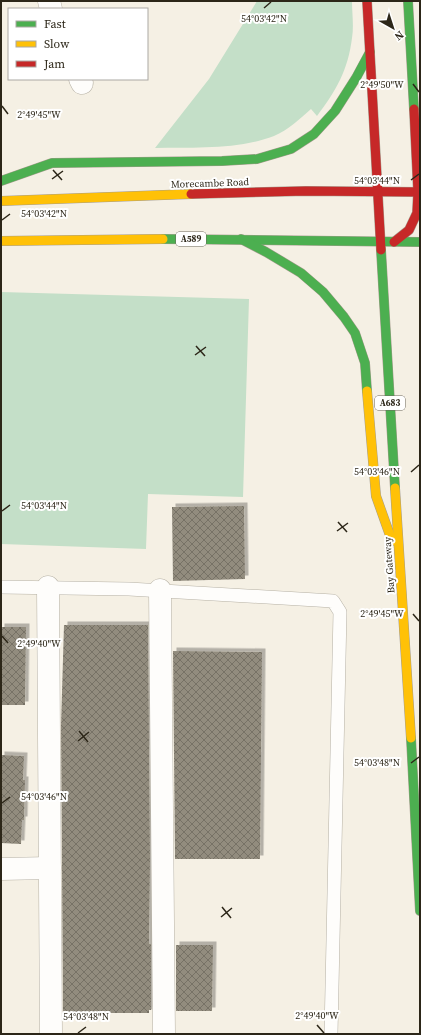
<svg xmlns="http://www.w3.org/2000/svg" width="421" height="1035" viewBox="0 0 421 1035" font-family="'Source Serif 4',serif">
<defs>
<pattern id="building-cross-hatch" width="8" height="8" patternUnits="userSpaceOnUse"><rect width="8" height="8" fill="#928c7e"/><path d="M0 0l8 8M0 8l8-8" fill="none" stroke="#777266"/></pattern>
<filter id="shadow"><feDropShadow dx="3.5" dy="-3.5" stdDeviation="0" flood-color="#0004"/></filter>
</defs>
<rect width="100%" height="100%" fill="#f5f0e4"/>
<g fill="#c4dfc8">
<path d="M257,1H352C352,13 354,26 352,38C348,70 336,91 317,116L311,109C300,119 288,130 274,136C237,150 194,147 155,148L209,79Z"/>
<polygon points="1,292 249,299 243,497 148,494 146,549 1,544"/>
</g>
<g fill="url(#building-cross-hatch)" filter="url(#shadow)">
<polygon points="244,506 245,579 173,581 172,507"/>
<polygon points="64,625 148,625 150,859 149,944 151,944 151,1010 149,1010 149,1013 63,1013 61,726"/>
<polygon points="1,627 26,627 25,705 1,705"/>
<polygon points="173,651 262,652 260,859 175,859"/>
<polygon points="1,755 24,756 23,780 25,780 24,820 22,820 21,844 1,843"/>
<polygon points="176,945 213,945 212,1011 176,1011"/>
</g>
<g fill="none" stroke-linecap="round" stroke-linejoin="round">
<defs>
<polyline id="lane" points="1,587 129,589 333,601 340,612 331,1034"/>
<g id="street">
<polyline points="49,1 51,9"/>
<polyline points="80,79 82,83"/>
<polyline points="48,587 51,1034"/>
<polyline points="160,590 164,1034"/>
<polyline points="1,869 50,868"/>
</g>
<g id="fast">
<polyline points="408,1 414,109"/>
<polyline points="1,181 52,163 222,161 257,159 291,149 314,134 335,111 356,78 370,52"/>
<polyline points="163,239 420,242"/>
<polyline points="241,239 266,252 301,273 323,292 344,317 355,333 365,363 367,391"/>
<polyline points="381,250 395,488"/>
<polyline points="411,738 420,911"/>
</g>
<g id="slow">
<polyline points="1,201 191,194"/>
<polyline points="1,241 163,239"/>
<polyline points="367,391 376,496 392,541"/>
<polyline points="395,488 411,738"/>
</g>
<g id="jam">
<polyline points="367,1 381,250"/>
<polyline points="191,194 306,191 420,192"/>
<polyline points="394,242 409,230 417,213 418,192 414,109"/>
</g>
</defs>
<use href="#lane" stroke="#b6b1a5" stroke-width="14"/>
<use href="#street" stroke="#b6b1a5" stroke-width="23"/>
<use href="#fast" stroke="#a49c8d" stroke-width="10"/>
<use href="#slow" stroke="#a49c8d" stroke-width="10"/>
<use href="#jam" stroke="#a49c8d" stroke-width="10"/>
<use href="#lane" stroke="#fefdfb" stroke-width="13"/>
<use href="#street" stroke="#fefdfb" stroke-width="22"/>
<use href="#fast" stroke="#4caf50" stroke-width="9"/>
<use href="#slow" stroke="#ffc107" stroke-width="9"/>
<use href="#jam" stroke="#c62828" stroke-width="9"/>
</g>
<path fill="none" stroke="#2c2618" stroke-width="1.5" d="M264,8L271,2M413,84L419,92M2,106L8,114M53,170L62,180M52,179L63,171M411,180L419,174M2,220L10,214M196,346L205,356M195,355L206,347M411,472L419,465M2,511L10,505M338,522L347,532M337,531L348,523M413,614L419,621M2,636L8,643M79,731L88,742M78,741L89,732M411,763L419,757M2,803L10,797M222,907L231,918M221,917L232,908M317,1025L324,1033M78,1033L86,1027"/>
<g text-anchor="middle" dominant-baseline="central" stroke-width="4" stroke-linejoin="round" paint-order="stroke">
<g fill="#fff" stroke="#6b675d" stroke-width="1">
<rect x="176" y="232" width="30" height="14" rx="3"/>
<rect x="375" y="396" width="30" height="14" rx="3"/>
</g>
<g font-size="9" font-weight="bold" fill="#2c2618">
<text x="191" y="239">A589</text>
<text x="390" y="403">A683</text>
</g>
<g font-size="10" fill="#2c2618" stroke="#fff">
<text transform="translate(210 183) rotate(-2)">Morecambe Road</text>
<text transform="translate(389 565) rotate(-94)">Bay Gateway</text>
</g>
</g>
<g font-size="10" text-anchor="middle" fill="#2c2618" stroke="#fff" stroke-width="4" stroke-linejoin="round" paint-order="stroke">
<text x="264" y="22">54°03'42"N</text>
<text x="382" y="88">2°49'50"W</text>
<text x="39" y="118">2°49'45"W</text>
<text x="377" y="184">54°03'44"N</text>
<text x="44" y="217">54°03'42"N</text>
<text x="377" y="475">54°03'46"N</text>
<text x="44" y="509">54°03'44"N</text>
<text x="382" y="617">2°49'45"W</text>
<text x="39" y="647">2°49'40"W</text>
<text x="377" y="766">54°03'48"N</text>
<text x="44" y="800">54°03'46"N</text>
<text x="317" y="1019">2°49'40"W</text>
<text x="86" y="1020">54°03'48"N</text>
</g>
<rect width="421" height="1035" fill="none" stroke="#2c2618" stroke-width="4"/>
<rect x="8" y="8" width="140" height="72" fill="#ffffff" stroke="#aba8a3"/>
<rect x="16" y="21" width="20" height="6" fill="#4caf50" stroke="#aba8a3"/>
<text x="44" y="28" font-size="12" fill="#2c2618">Fast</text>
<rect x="16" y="41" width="20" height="6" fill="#ffc107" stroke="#aba8a3"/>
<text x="44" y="48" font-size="12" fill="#2c2618">Slow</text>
<rect x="16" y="61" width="20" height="6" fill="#c62828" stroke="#aba8a3"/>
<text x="44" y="68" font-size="12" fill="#2c2618">Jam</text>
<g transform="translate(393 28) rotate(141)" stroke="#ffffff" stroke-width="3" paint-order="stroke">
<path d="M0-3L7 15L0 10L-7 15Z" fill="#2c2618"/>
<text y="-6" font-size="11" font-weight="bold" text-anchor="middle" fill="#2c2618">N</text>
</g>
</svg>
